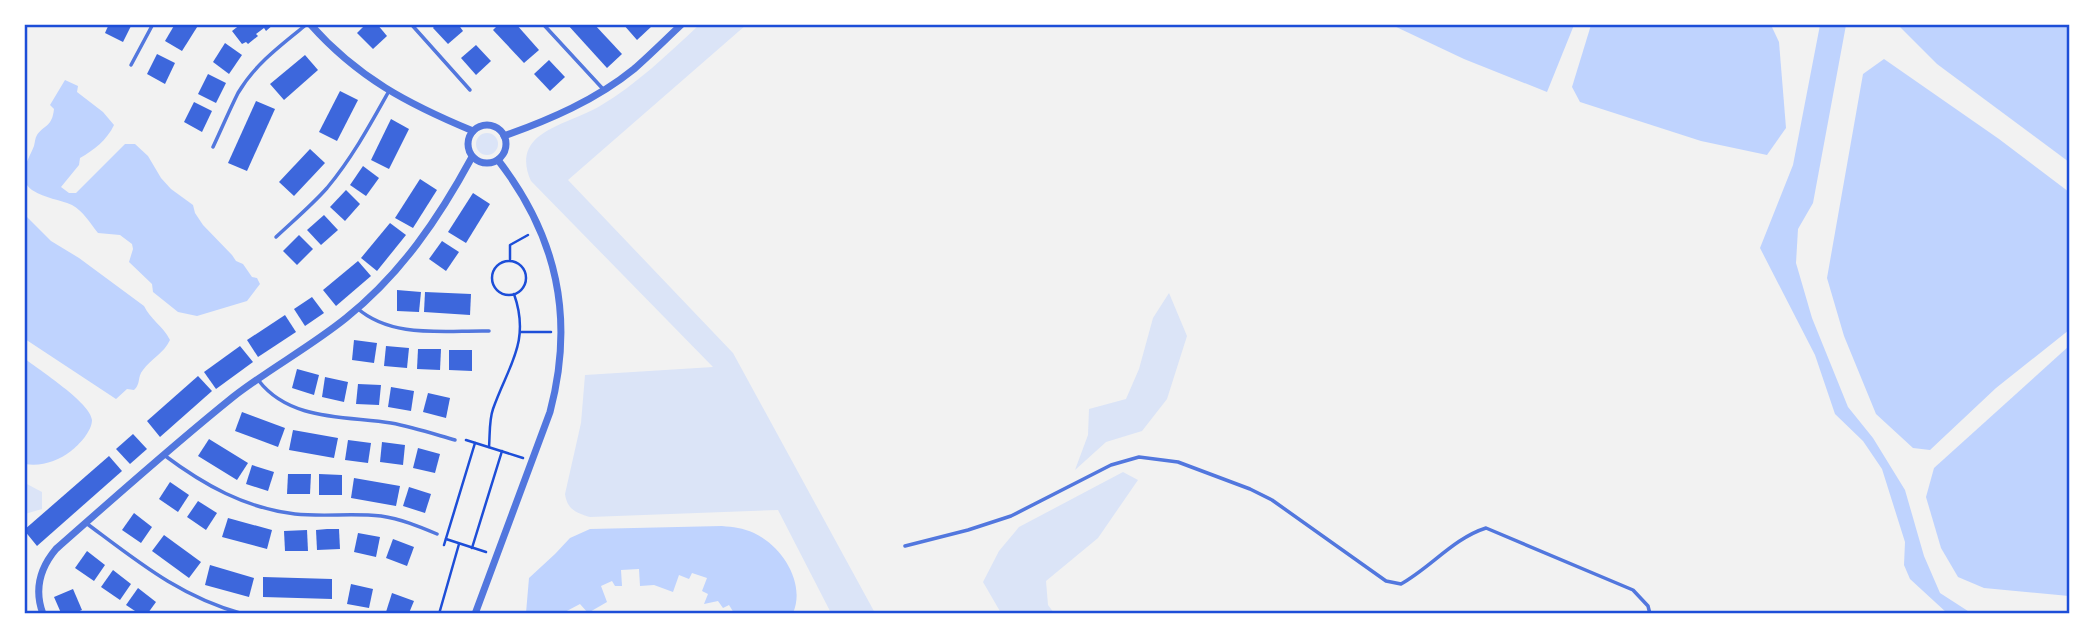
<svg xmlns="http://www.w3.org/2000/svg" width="2094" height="638" viewBox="0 0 2094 638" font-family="Inter,sans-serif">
<rect width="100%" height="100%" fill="#f2f2f2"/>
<g fill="#dbe4f7">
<path d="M699,25H746L568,180L733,353L875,613H831L778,510L590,517C576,513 567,509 565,494L581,423L585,375L713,367L531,181C525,168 523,153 534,141C547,126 582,117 600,106C637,84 668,54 699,25Z"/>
<circle cx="487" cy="144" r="11"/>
<polygon points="1169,293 1187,336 1167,399 1142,431 1106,442 1075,470 1088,435 1089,409 1126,399 1139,369 1153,318"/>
<polygon points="1123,472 1138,480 1098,538 1046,581 1048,605 1054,613 1001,613 983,582 999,551 1019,527"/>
<polygon points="25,483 42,492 42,509 25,514"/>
</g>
<g fill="#bfd3fe">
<polygon points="1392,25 1574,25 1547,92 1464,59"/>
<polygon points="1591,25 1771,25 1779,42 1786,128 1767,155 1701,141 1580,102 1572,87"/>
<polygon points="1820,25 1846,25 1813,203 1798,229 1796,263 1812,318 1848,407 1873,438 1905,490 1924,556 1940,593 1971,613 1947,613 1910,579 1904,565 1905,542 1882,469 1863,441 1835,414 1815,355 1760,248 1793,165"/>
<polygon points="1898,25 2069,25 2069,162 1937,64"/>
<polygon points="1884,59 1999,139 2069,192 2069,330 1996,388 1930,450 1913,448 1876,414 1844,336 1827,278 1863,74"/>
<path d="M65,80L78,86L77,92L103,112L114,125C107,140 94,150 80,158L79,165L61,187L69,193H76L125,144H135L148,156L161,178L171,189L193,205L195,213L203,225L232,255L236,261L243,264L252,277L257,278L260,284L247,301L197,316L178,312L153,292L152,284L129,262L133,249L132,244L120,235L98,233C90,223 83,211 72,205C59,199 46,199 32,190C15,178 29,159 34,146C35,142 35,138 37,135C45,124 52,127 54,109L50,105Z"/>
<path d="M24,214L51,241L79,258L144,306C150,319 163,326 170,340C164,353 151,359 143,370C137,377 141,384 134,390L127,389L116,399L25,339Z"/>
<polygon points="2069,346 2069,596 1984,588 1958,577 1941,548 1926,497 1934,468"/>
<path d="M24,358C39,370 91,403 92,420C92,431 79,445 71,451C58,461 41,467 25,464Z"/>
<path d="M722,526C733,527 743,528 754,533C782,546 806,583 793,613H734L729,605L723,608L718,601L704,604L708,594L702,591L707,578L692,573L689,579L679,575L673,592L654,585L640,586L639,569L621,570L622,586H615L612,581L601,586L607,602L588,613L580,604L563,613H526L529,578L555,554L570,538L590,529Z"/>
</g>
<g fill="#3d67dc">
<polygon points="109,24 132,24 123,42 105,33"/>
<polygon points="175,24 199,24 182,51 165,41"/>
<polygon points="241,24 274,24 266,31 264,28 256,34 258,36 248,44 246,42 242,44 232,31"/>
<polygon points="366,24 377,24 387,36 373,49 357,33"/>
<polygon points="436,24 458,24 463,31 448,44 433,28"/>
<polygon points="499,24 516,24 539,50 524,63 493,30"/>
<polygon points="567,24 594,24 622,54 607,68"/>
<polygon points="623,24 650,24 652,26 637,40"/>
<polygon points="225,43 242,55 229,74 213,62"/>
<polygon points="476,45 491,61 476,75 461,58"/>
<polygon points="157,54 175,63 165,84 147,74"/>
<polygon points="305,55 318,70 284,100 270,84"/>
<polygon points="549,60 565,77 550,91 534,74"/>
<polygon points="208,74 226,83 216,103 198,94"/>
<polygon points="340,91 358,100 337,141 319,132"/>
<polygon points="256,101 275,109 247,171 228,163"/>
<polygon points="194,102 212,111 202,132 184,122"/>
<polygon points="391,119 409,129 389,169 371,160"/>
<polygon points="310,149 325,163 294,196 279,182"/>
<polygon points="363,166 379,178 366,196 350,185"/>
<polygon points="420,179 437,190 413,228 395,218"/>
<polygon points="346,190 360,204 345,221 330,207"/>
<polygon points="473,193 490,204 466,243 448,232"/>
<polygon points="324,215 338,230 321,245 307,230"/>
<polygon points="390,223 406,235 377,271 361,258"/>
<polygon points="299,235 313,249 297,265 283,251"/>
<polygon points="442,241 459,252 446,271 429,259"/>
<polygon points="358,261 371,276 336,306 323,290"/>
<polygon points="397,290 421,292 419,312 397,311"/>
<polygon points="425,292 471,294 470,315 424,312"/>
<polygon points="312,297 324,313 305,326 294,309"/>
<polygon points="285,315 296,332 258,357 247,340"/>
<polygon points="354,340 377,343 374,363 352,360"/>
<polygon points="240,346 253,362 216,389 204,372"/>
<polygon points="386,346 409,348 407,368 384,366"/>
<polygon points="418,349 441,349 440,370 417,369"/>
<polygon points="449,350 472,350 472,371 449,370"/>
<polygon points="297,369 319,375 314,395 292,388"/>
<polygon points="198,376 212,391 160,437 147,421"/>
<polygon points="325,377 348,382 344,402 322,397"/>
<polygon points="358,384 381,385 379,405 356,404"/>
<polygon points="391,387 414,391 411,411 388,407"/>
<polygon points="428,393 450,398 446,418 423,412"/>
<polygon points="242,412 285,428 278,447 235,431"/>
<polygon points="293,430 338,438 334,458 289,450"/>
<polygon points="133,434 147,449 130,464 116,449"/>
<polygon points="209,439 248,463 237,480 198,456"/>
<polygon points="348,440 371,443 368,463 345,460"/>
<polygon points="382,442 405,445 403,465 380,462"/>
<polygon points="418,448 440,454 435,473 413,468"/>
<polygon points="109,456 122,471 37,546 24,530"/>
<polygon points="252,465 274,472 268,491 246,484"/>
<polygon points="288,474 311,474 310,494 287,494"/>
<polygon points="319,474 342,475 342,495 319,495"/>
<polygon points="354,478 400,486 396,506 351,498"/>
<polygon points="170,482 189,495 178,512 159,499"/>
<polygon points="409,487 431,494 425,513 403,506"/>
<polygon points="198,501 217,513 206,530 187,517"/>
<polygon points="134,513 152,527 141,543 122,530"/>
<polygon points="228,518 272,530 267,549 222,537"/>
<polygon points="327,529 339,529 340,549 317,550 316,530"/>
<polygon points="307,530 308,551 285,551 284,531"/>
<polygon points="358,533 380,537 376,557 354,552"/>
<polygon points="164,535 201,562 189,578 152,551"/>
<polygon points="393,539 414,547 407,566 386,558"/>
<polygon points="87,551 105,565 94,581 75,568"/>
<polygon points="210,565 254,578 249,597 205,585"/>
<polygon points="113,570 131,584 120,600 101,587"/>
<polygon points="263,577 332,579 332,599 263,597"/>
<polygon points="351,584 373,589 369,608 347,604"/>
<polygon points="138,588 156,602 148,613 138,613 126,605"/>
<polygon points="73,589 82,610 75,613 61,613 54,597"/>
<polygon points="392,593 414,601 409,613 386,612"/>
</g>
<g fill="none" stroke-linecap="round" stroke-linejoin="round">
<g stroke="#1d4ed8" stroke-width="2.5">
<polyline points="510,259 510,245 528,235"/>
<circle cx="509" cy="278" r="17"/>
<polyline points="521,332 551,332"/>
<polyline points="466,440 523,458"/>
<path d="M489,447C490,435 489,420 493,409C508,366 531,342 514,294"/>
<polyline points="446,539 486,552"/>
<polyline points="444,545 475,443"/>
<polyline points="472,548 502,451"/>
<polyline points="439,614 459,544"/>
</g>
<g stroke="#5277de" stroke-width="3.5">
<polyline points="411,24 470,90"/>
<polyline points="543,24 603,89"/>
<polyline points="131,65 153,24"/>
<path d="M213,147C221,130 229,111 238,93C255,64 281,45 307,24"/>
<path d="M276,237C293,221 312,205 327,188C352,158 370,125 389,91"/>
<path d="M357,308C392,339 445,330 489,331"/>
<path d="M259,381C290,421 346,416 391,423C413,427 434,434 455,440"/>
<path d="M164,455C204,485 245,508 295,514C323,517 352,513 381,516C401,519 418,526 437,534"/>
<path d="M86,523C137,561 180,597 243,614"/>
<path d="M905,546L968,530L1011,516L1111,465L1139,457L1178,462L1250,489L1272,500L1386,581L1401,584C1430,568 1454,538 1486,528L1633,590L1648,606L1650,614"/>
</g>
<g stroke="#5277de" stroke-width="7">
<path d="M310,24C358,78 408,104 473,131"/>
<circle cx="487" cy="144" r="19"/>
<path d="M504,136C549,120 596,100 634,69C650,55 666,39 682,24"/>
<path d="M43,614C34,590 40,568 56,549C114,498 172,446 233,397C269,369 310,347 346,318C401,274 439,218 472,157"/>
<path d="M475,614L550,412C575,318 557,236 498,160"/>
</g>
</g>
<rect width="2094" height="638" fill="none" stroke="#ffffff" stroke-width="52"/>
<rect x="26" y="26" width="2042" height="586" fill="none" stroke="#1d4ed8" stroke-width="2.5"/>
</svg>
